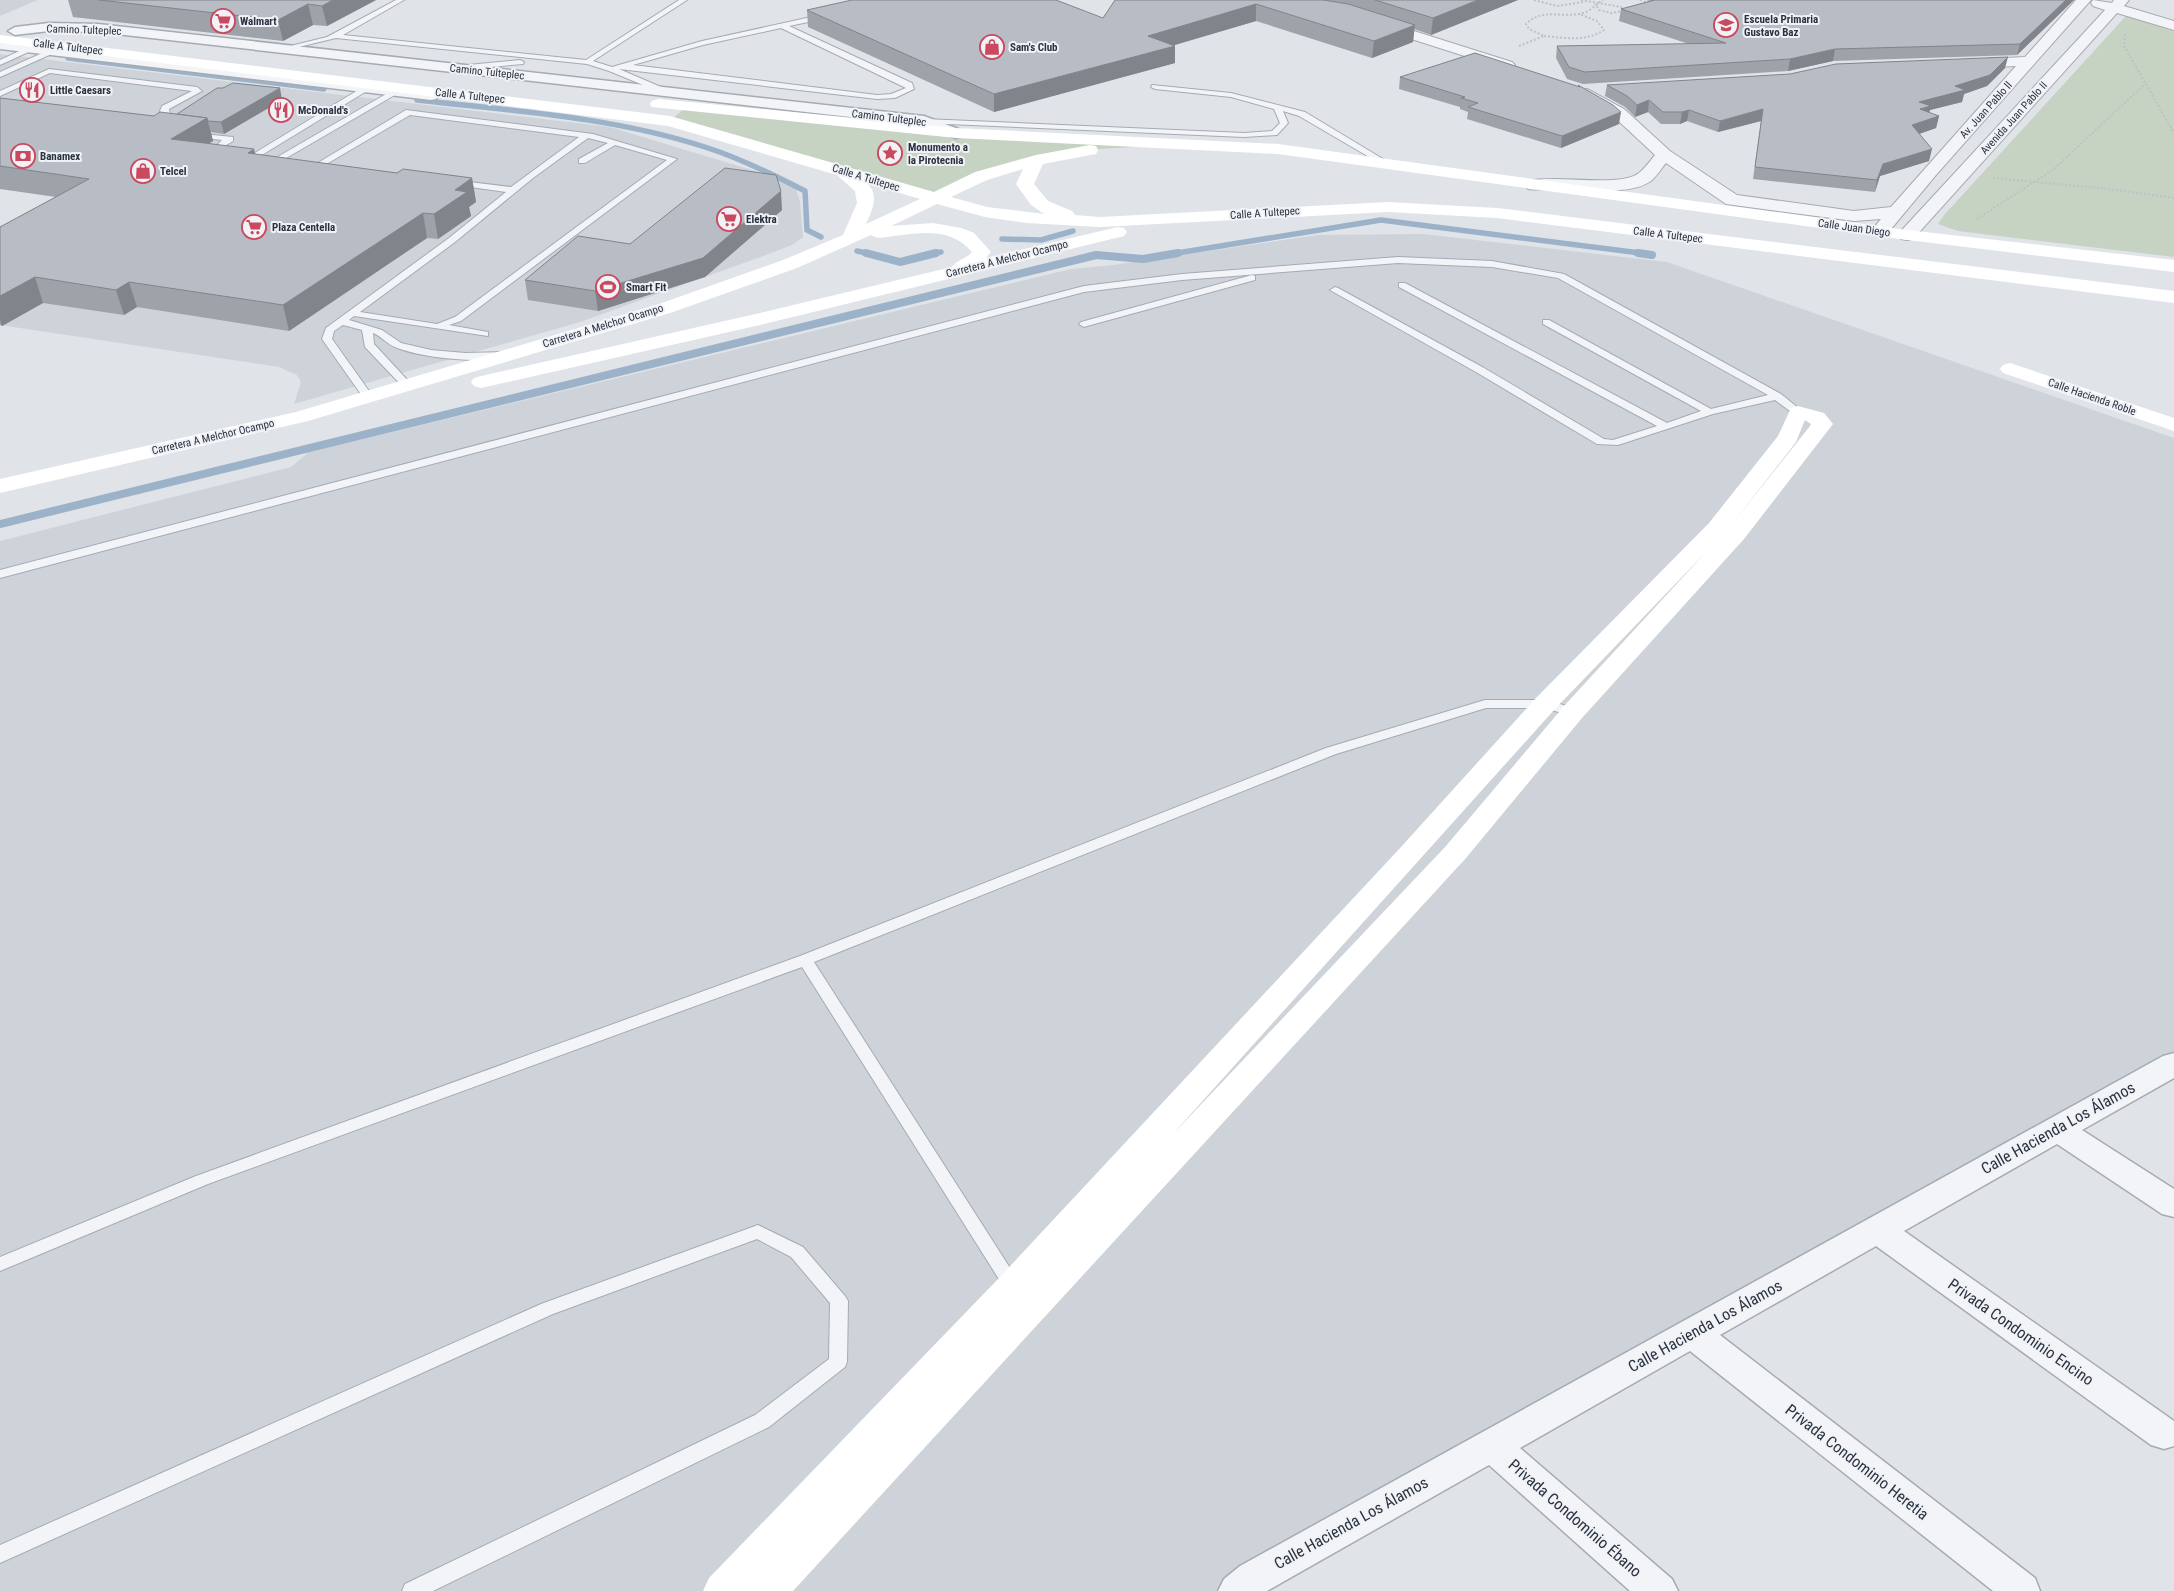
<svg xmlns="http://www.w3.org/2000/svg" width="2174" height="1591" viewBox="0 0 2174 1591" font-family="'Roboto Condensed',sans-serif">
<rect width="100%" height="100%" fill="#e0e4e9"/>
<g fill="#ced3da">
<polygon points="0,0 38,0 0,16"/>
<polygon points="0,54 610,127 755,171 796,189 800,201 803,237 792,245 766,255 580,322 294,404 301,382 297,375 279,367 0,325 0,256 95,202 0,189"/>
<polygon points="1423,234 1667,262 2174,438 2174,1054 1584,1381 1215,1591 0,1591 0,541 291,467 309,452 1071,269 1113,265 1318,235"/>
</g>
<g fill="#c6d2c2">
<polygon points="2126,16 2174,31 2174,257 1958,231 1938,224 1945,214"/>
<polygon points="686,107 1001,137 1191,144 1098,149 1043,157 934,198 670,121"/>
</g>
<g fill="none" stroke-linecap="round" stroke-linejoin="round">
<g stroke="#9cb2c8" stroke-width="5.5">
<polyline points="68,58 324,89"/>
<path d="M417,100C515,111 614,117 708,148C742,159 774,175 805,191L807,230L821,237"/>
<polyline points="1002,239 1041,240 1073,231"/>
<polyline points="857,251 871,254"/>
<polyline points="931,254 941,252"/>
<polyline points="1171,254 1381,220 1648,254"/>
</g>
<g stroke="#9cb2c8" stroke-width="8">
<polyline points="866,253 900,262 936,253"/>
<polyline points="1638,253 1652,255"/>
<polyline points="0,524 1096,255 1143,259 1178,253"/>
</g>
<defs>
<g id="service">
<path d="M396,0H404L343,35L586,60L679,0H687L593,61L612,67L702,41L825,14L829,16L828,18L789,26L912,83L914,89L895,98L877,99L619,69L668,90L669,92L665,94L609,71L587,64L336,38L282,51L278,49L327,37ZM781,28L906,88L891,94L877,95L633,65L703,45Z"/>
<polygon points="28,47 35,49 0,65 0,60"/>
<polygon points="49,50 56,52 0,77 0,72"/>
<polygon points="520,60 524,62 523,64 457,70 453,68 457,66"/>
<polygon points="49,69 197,87 202,91 169,109 170,116 154,124 150,122 162,114 160,111 162,106 192,91 50,73 0,96 0,91"/>
<polygon points="1152,85 1231,93 1305,112 1388,162 1381,164 1299,116 1283,111 1288,123 1277,135 1244,137 924,123 920,121 924,119 1244,133 1272,131 1280,123 1274,109 1231,97 1155,89 1151,87"/>
<polygon points="363,87 370,89 257,158 250,156"/>
<polygon points="393,90 400,92 281,161 274,159"/>
<path d="M406,110L593,134L677,159L461,321L449,325L488,332V336L354,316L349,320L382,330L401,343L431,350L465,353L506,352L510,353V357C482,364 421,358 395,347C387,344 381,336 373,333L374,344L412,385L407,388L403,387L365,347L362,330L343,325L334,331L332,339L374,398L369,401L365,400L322,339L326,328L449,238L506,192L456,185L453,184V180L511,187L579,137L410,115L323,166L316,164ZM588,138L608,143L579,159V163H585L615,145L667,160L455,317L437,324L360,312L455,242L533,178Z"/>
<polygon points="192,133 233,137 233,141 223,147 236,152 232,154 215,150 214,148 222,140 195,137 191,135"/>
<polygon points="1398,257 1492,261 1564,274 1781,394 1803,412 1802,414 1794,414 1775,400 1713,414 1618,445 1597,444 1476,372 1330,290 1335,287 1338,288 1484,368 1604,439 1613,440 1657,426 1399,287 1399,283 1405,283 1667,423 1701,411 1543,324 1543,320 1549,320 1711,409 1768,395 1558,278 1492,267 1398,263 1182,280 1084,292 0,578 0,570 1084,286 1182,274"/>
<polygon points="1252,275 1255,276 1255,280 1087,326 1084,327 1079,324 1081,322"/>
<polygon points="1485,700 1545,700 1578,709 1580,712 1573,716 1544,708 1486,708 1336,754 814,962 1019,1282 1022,1287 1019,1292 1013,1294 1007,1292 802,967 208,1184 0,1271 0,1257 196,1176 800,956 1326,748"/>
<polygon points="758,1225 803,1247 845,1296 848,1301 847,1362 845,1367 769,1427 433,1591 402,1591 405,1584 755,1415 829,1359 830,1303 791,1257 757,1239 553,1314 0,1563 0,1545 541,1304"/>
</g>
<g id="minor">
<polygon points="49,23 98,24 924,116 961,130 964,133 961,136 956,138 921,125 98,32 49,31 15,35 8,31 15,27"/>
<polygon points="0,41 431,92 436,93 438,96 436,99 431,100 0,49"/>
<polygon points="2174,1053 2174,1078 2082,1130 2174,1189 2174,1217 2162,1214 2057,1144 1904,1231 2174,1421 2174,1446 2164,1449 2151,1445 1876,1246 1720,1335 2035,1578 2040,1591 1993,1591 1690,1351 1520,1448 1672,1579 1678,1591 1630,1591 1489,1465 1267,1591 1218,1591 1224,1579 1240,1566 2163,1056"/>
</g>
<g id="tertiary">
<path d="M2076,0H2091L1936,175L1891,229L1885,230L1879,229L1876,225L1881,219L1854,221L1726,204L1666,163C1661,169 1656,177 1651,181C1628,197 1585,188 1559,188C1548,188 1538,191 1528,189L1525,185L1528,181C1556,174 1620,188 1639,173C1645,168 1650,161 1655,155L1612,115L1581,97L1579,94L1581,91L1587,89L1624,109L1670,151L1737,195L1854,211L1891,207L2016,66L1970,68L1965,66L1962,63L1965,60L2025,57Z"/>
<polygon points="2093,0 2112,3 2114,0 2129,0 2124,6 2174,21 2174,30 2117,13 1913,239 1907,240 1901,239 1898,235 1901,231 2105,10 2093,6 2091,3"/>
<polygon points="1379,20 1512,62 1515,65 1512,68 1502,68 1374,27 1372,24 1374,21"/>
</g>
</defs>
<use href="#service" stroke="#a5abb3" stroke-width="2"/>
<use href="#minor" stroke="#a5abb3" stroke-width="3"/>
<use href="#tertiary" stroke="#a5abb3" stroke-width="2"/>
<g stroke="#bec2c7" stroke-width="2" stroke-dasharray="2 2" stroke-linecap="butt">
<polyline points="1534,0 1557,6 1583,2"/>
<polyline points="1581,0 1621,7 1623,11 1611,13 1599,10 1595,4"/>
<polyline points="1640,0 1649,3"/>
<polyline points="2125,34 2124,46 2174,133"/>
<path d="M1544,36C1565,38 1586,42 1604,30L1597,21L1579,14"/>
<path d="M1519,46L1544,36L1529,29L1526,24C1543,7 1562,19 1583,13C1591,11 1596,4 1603,0"/>
<polyline points="1993,178 2109,189 2174,198"/>
<polyline points="1977,219 2054,169 2145,84"/>
</g>
<use href="#service" fill="#f3f4f7" fill-rule="evenodd"/>
<use href="#minor" fill="#f3f4f7" fill-rule="evenodd"/>
<use href="#tertiary" fill="#f3f4f7" fill-rule="evenodd"/>
<g fill="#fff" fill-rule="evenodd">
<path d="M0,35L670,116L934,192L975,172L1036,155L1090,145L1096,146L1098,150L1096,154L1043,164L1034,184L1048,201L1072,211L1075,215L1100,217L1388,202L1497,208L2174,291V303L1497,218L1388,212L1100,227L1026,223L985,217L937,204L891,226L933,223L961,228L974,233L991,252L986,258L1118,227L1124,228L1127,232L1124,236L760,325L481,388L474,386L471,382L474,378L481,376L760,313L952,267C957,260 966,259 972,252C952,228 923,232 894,236C886,237 878,240 871,235L797,268L673,312L308,421L0,493V479L296,412L659,304L783,260L843,235L857,203L855,191L837,175L668,126L0,43ZM1023,169L1016,184L1031,205L1044,214L987,207L951,197L987,180ZM867,183L920,199L866,224C872,210 880,196 867,183Z"/>
<polygon points="658,99 956,128 1278,144 1907,230 2174,260 2174,272 1907,240 1278,154 956,138 652,107 650,104 652,101"/>
<polygon points="2010,363 2174,418 2174,431 2003,373 2000,369 2003,365"/>
<path d="M1798,406L1824,413L1833,424L1744,539L1582,718L1466,858L793,1591H703L709,1578L1000,1277L1401,847L1536,698L1709,523L1778,436L1791,408ZM1805,420L1811,424L1810,426L1733,523L1796,442ZM1708,550L1564,706L1446,846L1172,1135L1554,710Z"/>
</g>
</g>
<g fill="#9ea3a9">
<polygon points="68,0 376,0 327,26 313,25 283,41 73,17"/>
<polygon points="1115,0 1518,0 1431,35 1414,29 1413,42 1372,58 1256,21 1173,45 1175,63 994,112 808,27 807,10 1103,18"/>
<polygon points="1646,0 2074,0 2017,55 1833,61 1788,71 1583,84 1567,79 1556,58 1557,46 1689,44 1619,21 1621,9 1650,1"/>
<polygon points="2005,68 1987,86 1964,94 1962,102 1930,110 1929,113 1939,116 1936,128 1919,134 1929,161 1880,176 1875,192 1753,179 1761,121 1718,132 1687,121 1680,124 1661,124 1648,112 1635,117 1625,107 1605,96 1607,85"/>
<polygon points="1400,77 1578,87 1578,85 1619,124 1561,148 1467,119 1468,112 1460,109 1460,107 1399,89"/>
<polygon points="223,88 282,100 224,134 211,132 213,141 208,143 255,154 397,173 472,178 476,202 469,207 471,216 438,239 427,238 289,331 137,307 124,315 43,303 2,326 0,325 0,227 56,197 0,189 0,98 154,116 177,114"/>
<polygon points="782,210 705,277 598,311 528,300 525,280 630,244"/>
</g>
<g fill="#81848a">
<polygon points="333,0 376,0 327,26 322,6"/>
<polygon points="1478,0 1518,0 1431,35 1433,18"/>
<polygon points="2066,0 2074,0 2017,55 2020,44"/>
<polygon points="308,4 313,25 283,41 278,20"/>
<polygon points="1256,4 1256,21 1148,53 1148,36"/>
<polygon points="1415,25 1413,42 1372,58 1374,41"/>
<polygon points="1175,46 1175,63 994,112 994,94"/>
<polygon points="1835,49 1833,61 1788,71 1790,59"/>
<polygon points="2008,57 2005,68 1987,86 1964,94 1962,102 1930,110 1928,117 1918,121 1919,102"/>
<polygon points="280,88 282,100 224,134 221,122"/>
<polygon points="1649,100 1648,112 1635,117 1637,105"/>
<polygon points="1763,109 1761,121 1718,132 1720,121"/>
<polygon points="1689,110 1687,121 1680,124 1682,112"/>
<polygon points="1621,112 1619,124 1561,148 1562,136"/>
<polygon points="1939,116 1936,128 1910,137 1912,125"/>
<polygon points="207,118 213,141 177,162 171,139"/>
<polygon points="254,149 260,173 248,153"/>
<polygon points="1932,149 1929,161 1880,176 1875,192 1877,180 1883,164"/>
<polygon points="472,178 476,202 469,207 471,216 438,239 434,214 455,190"/>
<polygon points="781,191 782,210 705,277 598,311 595,291"/>
<polygon points="423,213 427,238 289,331 283,305"/>
<polygon points="35,277 43,303 2,326 0,320 0,296"/>
<polygon points="129,282 137,307 124,315 116,290"/>
</g>
<g fill="#b8bdc5" stroke="#81848a">
<polygon points="99,0 333,0 322,6 308,4 278,20"/>
<polygon points="852,0 1056,0 1103,18 1115,0 1323,0 1348,4 1415,25 1374,41 1256,4 1148,36 1175,46 994,94 807,10"/>
<polygon points="1375,0 1478,0 1433,18"/>
<polygon points="1655,0 2066,0 2020,44 1835,49 1790,59 1585,72 1569,67 1557,46 1726,43 1621,9"/>
<polygon points="1475,53 1580,87 1578,85 1613,105 1621,112 1562,136 1468,107 1478,103 1461,98 1465,97 1400,77"/>
<polygon points="2008,57 1990,75 1955,86 1965,90 1919,102 1931,106 1920,109 1939,116 1912,125 1932,149 1883,164 1877,180 1755,167 1763,109 1720,121 1689,110 1682,112 1663,112 1649,100 1637,105 1627,96 1607,85 1790,74 1836,64"/>
<polygon points="233,83 280,88 221,122 208,121 207,118 177,114 217,88 223,88"/>
<polygon points="0,98 154,116 160,112 207,118 171,139 254,149 248,153 397,173 403,169 472,178 455,190 467,192 434,214 423,213 283,305 129,282 116,290 35,277 0,296 0,227 89,179 0,166"/>
<polygon points="725,168 776,175 781,191 703,258 595,291 525,280 578,236 630,244"/>
</g>
<defs>
<symbol id="supermarket-ring" viewBox="-11 -11 22 22"><circle r="9.5" fill="#f0f2f6" stroke="#ca495e" stroke-width="1.5"/><path d="M-6-5.5h2.5l.6 2H6L4.5 2H-2.5L-4.4-4H-6ZM-1.5 3.2a1.3 1.3 0 1 0 .1 0ZM3 3.2a1.3 1.3 0 1 0 .1 0Z" fill="#ca495e"/></symbol>
<symbol id="school-ring" viewBox="-11 -11 22 22"><circle r="9.5" fill="#f0f2f6" stroke="#ca495e" stroke-width="1.5"/><path d="M0-5L7-2L0 1L-7-2ZM-4 1L0 2.5L4 1V4Q0 6-4 4Z" fill="#ca495e"/></symbol>
<symbol id="shop-ring" viewBox="-11 -11 22 22"><circle r="9.5" fill="#f0f2f6" stroke="#ca495e" stroke-width="1.5"/><path d="M-5-2.5h2.3a2.7 3.5 0 0 1 5.4 0H5L5.5 6h-11ZM-1.5-2.5h3a1.5 2.3 0 0 0-3 0Z" fill="#ca495e"/></symbol>
<symbol id="restaurant-ring" viewBox="-11 -11 22 22"><circle r="9.5" fill="#f0f2f6" stroke="#ca495e" stroke-width="1.5"/><path d="M-5-6h1v4h1v-4h1v4h1v-4h1v5L-1.5 .5V6h-2V.5L-5-1ZM5-6V6H3V1.5H1.5Q1.5-4 5-6Z" fill="#ca495e"/></symbol>
<symbol id="sight-ring" viewBox="-11 -11 22 22"><circle r="9.5" fill="#f0f2f6" stroke="#ca495e" stroke-width="1.5"/><path d="M0-6L1.8-2.2L6-1.7L2.9 1.2L3.7 5.4L0 3.3L-3.7 5.4L-2.9 1.2L-6-1.7L-1.8-2.2Z" fill="#ca495e"/></symbol>
<symbol id="bank-ring" viewBox="-11 -11 22 22"><circle r="9.5" fill="#f0f2f6" stroke="#ca495e" stroke-width="1.5"/><path d="M-6-4H6V4H-6ZM0-2.3a2.3 2.3 0 1 0 0 4.6a2.3 2.3 0 1 0 0-4.6Z" fill="#ca495e"/></symbol>
<symbol id="stadium-ring" viewBox="-11 -11 22 22"><circle r="9.5" fill="#f0f2f6" stroke="#ca495e" stroke-width="1.5"/><path d="M0-5a6.5 5 0 1 0 0 10a6.5 5 0 1 0 0-10ZM-3.5-1.8h7v3.6h-7Z" fill="#ca495e"/></symbol>
</defs>
<g fill-rule="evenodd">
<use href="#supermarket-ring" x="209" y="7" width="28" height="28"/>
<use href="#school-ring" x="1712" y="11" width="28" height="28"/>
<use href="#shop-ring" x="978" y="33" width="28" height="28"/>
<use href="#restaurant-ring" x="18" y="76" width="28" height="28"/>
<use href="#restaurant-ring" x="267" y="96" width="28" height="28"/>
<use href="#sight-ring" x="876" y="139" width="28" height="28"/>
<use href="#bank-ring" x="9" y="142" width="28" height="28"/>
<use href="#shop-ring" x="129" y="157" width="28" height="28"/>
<use href="#supermarket-ring" x="715" y="205" width="28" height="28"/>
<use href="#supermarket-ring" x="240" y="213" width="28" height="28"/>
<use href="#stadium-ring" x="594" y="273" width="28" height="28"/>
</g>
<g text-anchor="middle" dominant-baseline="central" stroke-width="4" stroke-linejoin="round" paint-order="stroke">
<g font-size="11" font-weight="bold" fill="#293240" stroke="#f0f2f6" text-anchor="start">
<text x="1744" y="19">Escuela Primaria<tspan x="1744" dy="13">Gustavo Baz</tspan></text>
<text x="240" y="21">Walmart</text>
<text x="1010" y="47">Sam's Club</text>
<text x="50" y="90">Little Caesars</text>
<text x="298" y="110">McDonald's</text>
<text x="908" y="147">Monumento a<tspan x="908" dy="13">la Pirotecnia</tspan></text>
<text x="40" y="156">Banamex</text>
<text x="160" y="171">Telcel</text>
<text x="746" y="219">Elektra</text>
<text x="272" y="227">Plaza Centella</text>
<text x="626" y="287">Smart Fit</text>
</g>
<g font-size="11" fill="#293240" stroke="#f0f2f6">
<text transform="translate(84 30) rotate(2)">Camino Tulteplec</text>
<text transform="translate(68 47) rotate(7)">Calle A Tultepec</text>
<text transform="translate(487 72) rotate(6)">Camino Tulteplec</text>
<text transform="translate(470 96) rotate(6)">Calle A Tultepec</text>
<text transform="translate(1986 110) rotate(-48)">Av. Juan Pablo ll</text>
<text transform="translate(889 118) rotate(7)">Camino Tulteplec</text>
<text transform="translate(2014 118) rotate(-48)">Avenida Juan Pablo II</text>
<text transform="translate(866 178) rotate(17)">Calle A Tultepec</text>
<text transform="translate(1265 213) rotate(-4)">Calle A Tultepec</text>
<text transform="translate(1854 228) rotate(8)">Calle Juan Diego</text>
<text transform="translate(1668 235) rotate(7)">Calle A Tultepec</text>
<text transform="translate(1007 259) rotate(-14)">Carretera A Melchor Ocampo</text>
<text transform="translate(603 326) rotate(-17)">Carretera A Melchor Ocampo</text>
<text transform="translate(2092 397) rotate(19)">Calle Hacienda Roble</text>
<text transform="translate(213 437) rotate(-13)">Carretera A Melchor Ocampo</text>
</g>
<g font-size="16" fill="#293240" stroke="#f0f2f6">
<text transform="translate(2058 1128) rotate(-29)">Calle Hacienda Los Álamos</text>
<text transform="translate(1705 1326) rotate(-29)">Calle Hacienda Los Álamos</text>
<text transform="translate(2021 1332) rotate(35)">Privada Condominio Encino</text>
<text transform="translate(1857 1462) rotate(38)">Privada Condominio Heretia</text>
<text transform="translate(1575 1518) rotate(41)">Privada Condominio Ébano</text>
<text transform="translate(1351 1523) rotate(-29)">Calle Hacienda Los Álamos</text>
</g>
</g>
</svg>
